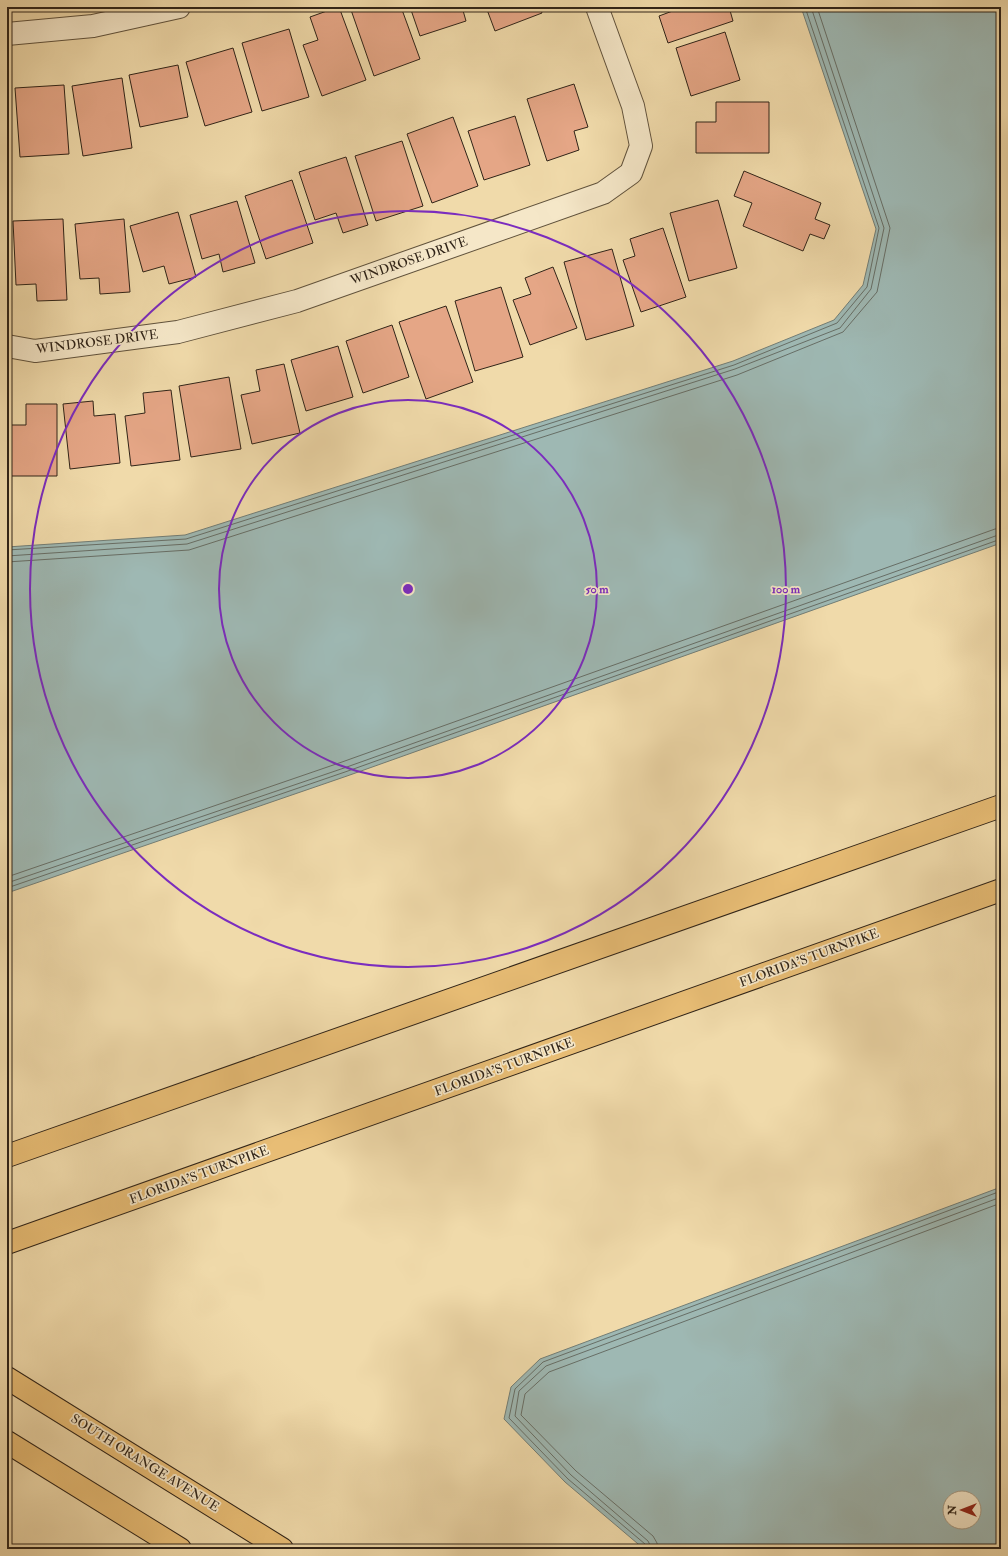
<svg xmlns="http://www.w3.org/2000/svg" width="1008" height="1556" viewBox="0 0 1008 1556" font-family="'IM FELL Double Pica',serif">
<rect width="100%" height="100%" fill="#f0daaa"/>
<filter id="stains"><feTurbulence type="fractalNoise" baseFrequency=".005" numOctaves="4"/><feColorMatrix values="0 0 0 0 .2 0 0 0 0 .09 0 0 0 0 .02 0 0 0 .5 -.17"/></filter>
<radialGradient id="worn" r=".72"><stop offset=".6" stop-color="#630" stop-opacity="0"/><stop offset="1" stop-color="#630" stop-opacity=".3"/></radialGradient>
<g fill="#9eb8b3" stroke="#727d75" fill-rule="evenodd">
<polygon points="801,7 1001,7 1001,543 347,776 7,893 7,547 185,535 733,361 834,320 863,285 876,229"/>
<path d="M1001,1187V1549H644L565,1482L504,1419L511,1387L540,1359ZM950,1498H974V1522H950Z"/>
</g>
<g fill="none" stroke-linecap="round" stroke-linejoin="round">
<g stroke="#676e66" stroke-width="1">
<polyline points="7,550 186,539 734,365 837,323 867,287 879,228 805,7"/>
<polyline points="7,556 187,544 735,369 840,328 871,289 884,228 811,7"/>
<polyline points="7,562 189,550 737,375 843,332 877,292 890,228 817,7"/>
<polyline points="7,877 342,762 995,529 1001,528"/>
<polyline points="7,883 344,768 1001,534"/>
<polyline points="7,888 345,772 1001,539"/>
<polyline points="646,1549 645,1544 568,1479 509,1418 515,1389 543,1362 1001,1191"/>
<polyline points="652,1549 648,1541 571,1475 515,1416 519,1391 546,1366 1001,1197"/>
<polyline points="658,1549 657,1543 653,1536 576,1471 521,1415 525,1394 549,1372 1001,1203"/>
</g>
</g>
<g fill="#e5a686" stroke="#302418">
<polygon points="338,7 339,7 366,80 322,96 303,45 318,40 310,17"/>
<polygon points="350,7 401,7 420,59 374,76"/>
<polygon points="410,7 462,7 466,21 420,36"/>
<polygon points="486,7 540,7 542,13 495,31"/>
<polygon points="678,7 729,7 733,21 668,43 659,16 678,9"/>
<polygon points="289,29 309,97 262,111 242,43"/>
<polygon points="725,32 740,80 691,96 676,48"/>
<polygon points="233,48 252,112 205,126 186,62"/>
<polygon points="178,65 188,117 140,127 129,75"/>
<polygon points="122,78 132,148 83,156 72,86"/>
<polygon points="574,84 588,127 574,131 579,150 547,161 527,99"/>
<polygon points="64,85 69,154 20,157 15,88"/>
<polygon points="716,102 769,102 769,153 696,153 696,122 716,122"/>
<polygon points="515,116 530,165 484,180 468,131"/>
<polygon points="453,117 478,186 432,203 407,134"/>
<polygon points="402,141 423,206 376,221 355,156"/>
<polygon points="346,157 368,225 343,233 336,213 315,220 299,172"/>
<polygon points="744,171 821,203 815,219 830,225 824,239 810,234 803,251 743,226 752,203 734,196"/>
<polygon points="292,180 313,243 266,259 245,196"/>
<polygon points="718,200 737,268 689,281 670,213"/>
<polygon points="237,201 255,263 223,272 219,254 202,259 190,215"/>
<polygon points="178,212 196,277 169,284 164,266 143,272 130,226"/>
<polygon points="63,219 67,300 37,301 36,284 16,285 13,221"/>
<polygon points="124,219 130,292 100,294 99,278 80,279 75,224"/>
<polygon points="663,228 686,297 641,312 623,260 635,256 630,239"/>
<polygon points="612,249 634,326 586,340 564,262"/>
<polygon points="553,267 577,328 530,345 513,300 531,294 525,278"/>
<polygon points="501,287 523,357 475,371 455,301"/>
<polygon points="446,306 473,382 426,399 399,322"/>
<polygon points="392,325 409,377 363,393 346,341"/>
<polygon points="338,346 353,397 306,411 291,360"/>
<polygon points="284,364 300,433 252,444 241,395 260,391 256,370"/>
<polygon points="229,377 241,449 191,457 179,386"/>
<polygon points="171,390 180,460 131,466 125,416 145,413 143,393"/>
<polygon points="93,401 94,416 115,414 120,463 70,469 63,404"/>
<polygon points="26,404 57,404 57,476 9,476 9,425 26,425"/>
</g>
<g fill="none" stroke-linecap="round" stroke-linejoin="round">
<defs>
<g id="minor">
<polyline points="7,34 93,26 179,7"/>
<polyline points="7,346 35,351 178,332 297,301 603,193 631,173 641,146 633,106 597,7"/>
</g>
<g id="primary">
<polyline points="7,1378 282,1549"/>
<polyline points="7,1442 180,1549"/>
</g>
<g id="motorway">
<polyline points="7,1156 1001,806"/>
<polyline points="7,1243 1001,890"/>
</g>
</defs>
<use href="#minor" stroke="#60523c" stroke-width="24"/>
<use href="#primary" stroke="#302418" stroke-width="24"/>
<use href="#motorway" stroke="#302418" stroke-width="24"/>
<use href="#minor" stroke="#f5e7c8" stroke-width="22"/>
<use href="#primary" stroke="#e8bd75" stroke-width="22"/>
<use href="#motorway" stroke="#e8bd75" stroke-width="22"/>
</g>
<g fill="none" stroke="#7b2cbf" stroke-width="2">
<circle cx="408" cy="589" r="189"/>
<circle cx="408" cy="589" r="378"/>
</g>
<g text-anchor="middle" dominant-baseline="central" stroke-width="3.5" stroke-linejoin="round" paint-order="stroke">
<g font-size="13" fill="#302418" stroke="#f5e7c8">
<text transform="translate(409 261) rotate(-19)">WINDROSE DRIVE</text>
<text transform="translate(97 342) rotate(-7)">WINDROSE DRIVE</text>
<text transform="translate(809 958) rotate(-20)">FLORIDA'S TURNPIKE</text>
<text transform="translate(504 1067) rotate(-20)">FLORIDA'S TURNPIKE</text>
<text transform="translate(199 1175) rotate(-20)">FLORIDA'S TURNPIKE</text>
<text transform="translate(145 1463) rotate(32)">SOUTH ORANGE AVENUE</text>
</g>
</g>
<circle cx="408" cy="589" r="6" fill="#7b2cbf" stroke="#f5e7c8" stroke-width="2"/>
<g font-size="12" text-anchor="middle" font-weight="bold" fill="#7b2cbf" stroke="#f5e7c8" stroke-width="3.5" stroke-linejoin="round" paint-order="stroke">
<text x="597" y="593">50 m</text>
<text x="786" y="593">100 m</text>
</g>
<rect width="1008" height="1556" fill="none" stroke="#f0daaa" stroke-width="24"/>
<rect x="8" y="8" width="992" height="1540" fill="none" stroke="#302418" stroke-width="2"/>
<rect x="12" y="12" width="984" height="1532" fill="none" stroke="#302418"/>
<g transform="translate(962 1510) rotate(270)"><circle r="19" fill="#f5e7c8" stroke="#a69982"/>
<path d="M0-3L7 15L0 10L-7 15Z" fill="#8f2418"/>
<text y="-6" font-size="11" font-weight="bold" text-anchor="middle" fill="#302418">N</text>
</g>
<rect width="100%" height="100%" filter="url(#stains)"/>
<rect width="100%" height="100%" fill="url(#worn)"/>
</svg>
